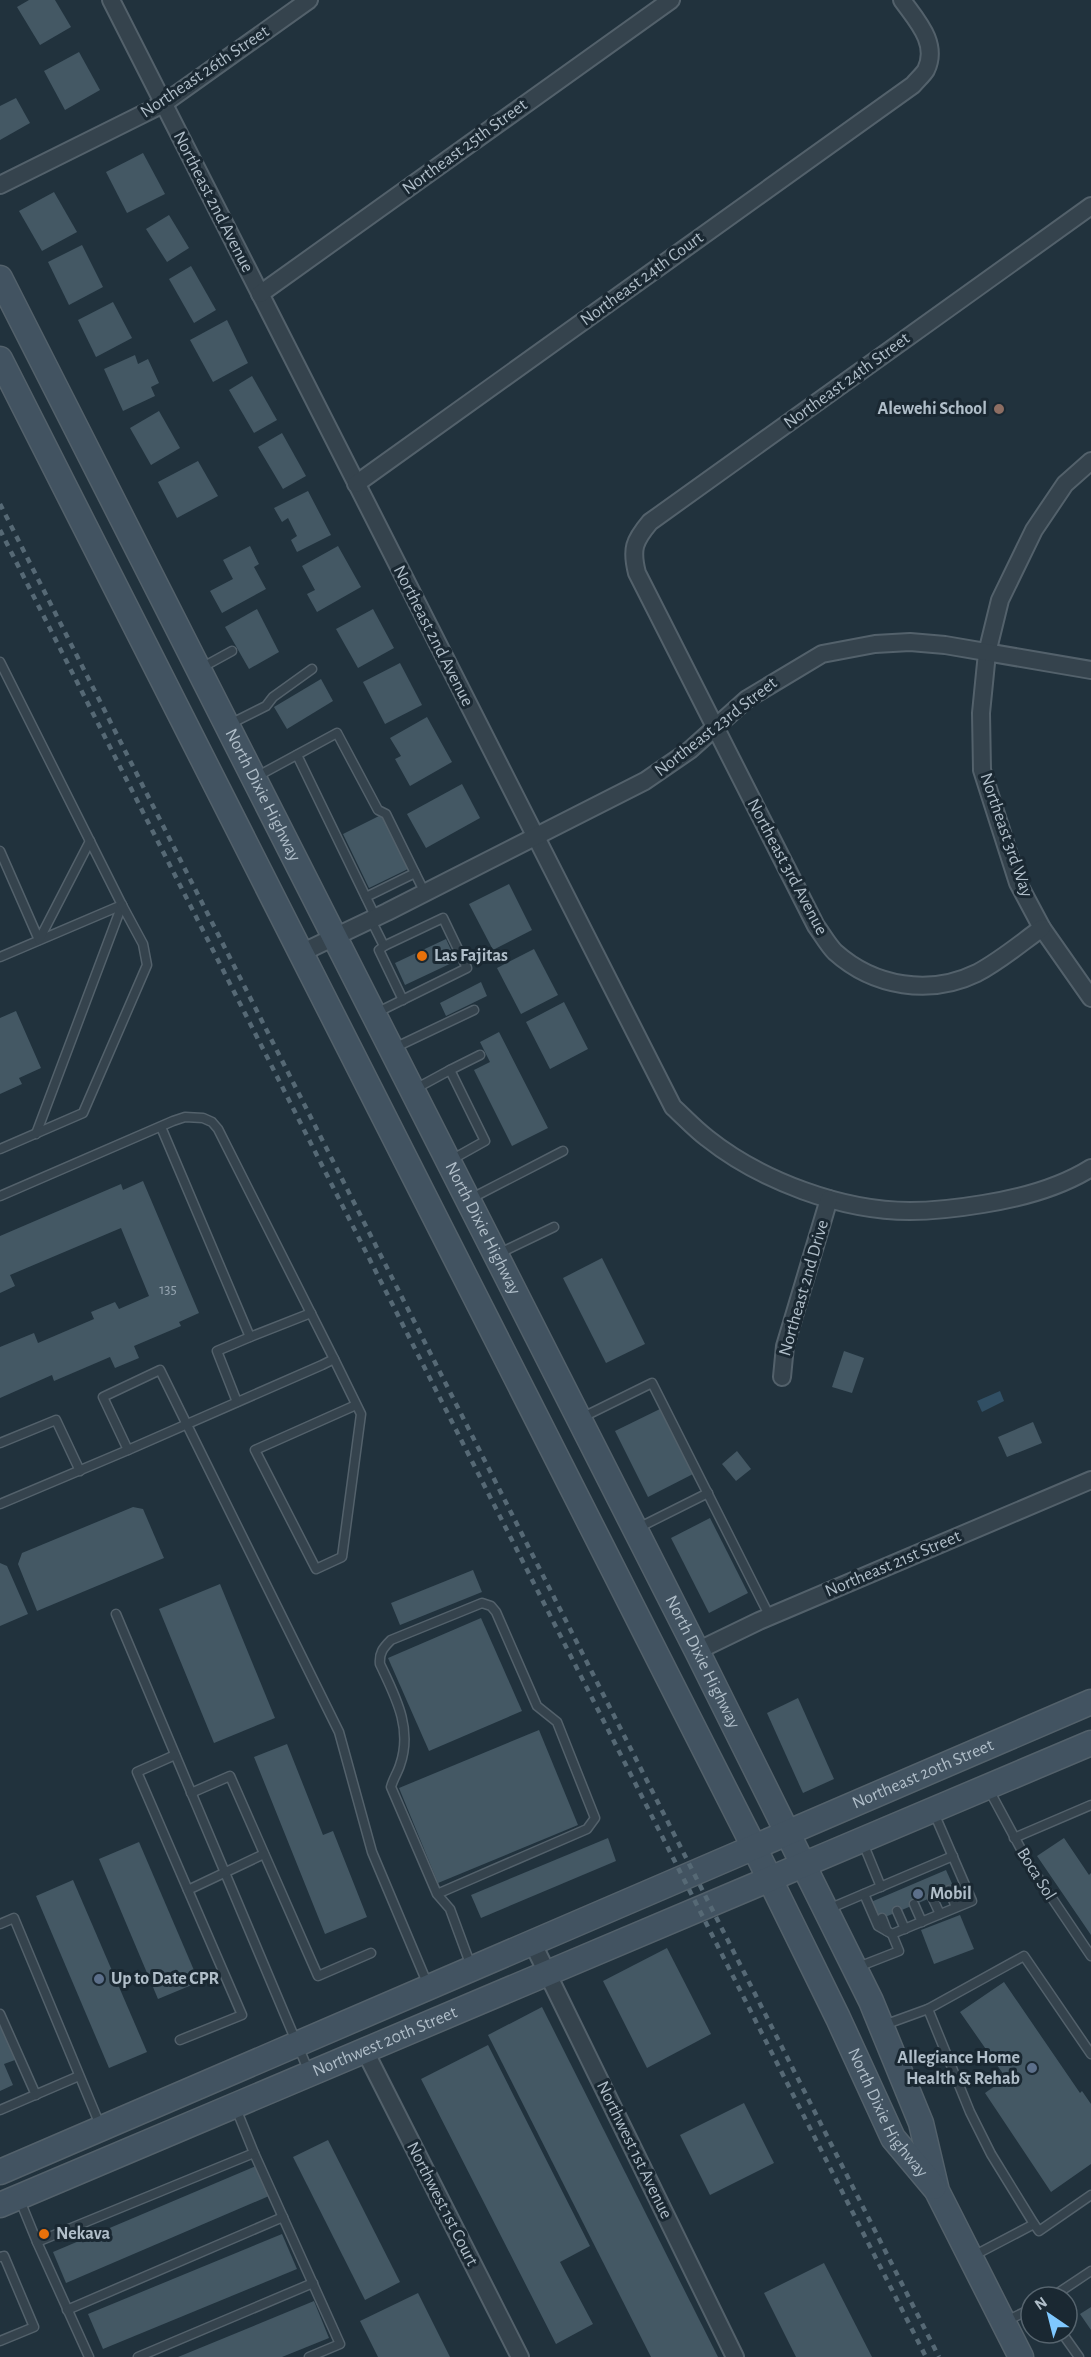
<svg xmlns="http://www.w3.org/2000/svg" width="1091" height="2357" viewBox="0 0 1091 2357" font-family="'Alegreya Sans',sans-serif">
<rect width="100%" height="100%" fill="#21323d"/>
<polygon fill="#314f64" points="1000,1391 1004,1401 982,1412 977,1401"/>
<g fill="#445864">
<polygon points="29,0 55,0 71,27 40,45 17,7"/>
<polygon points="79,52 100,90 65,110 44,71"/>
<polygon points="16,98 30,123 0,140 0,106"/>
<polygon points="143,153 165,194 127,213 106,172"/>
<polygon points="54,192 77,232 42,251 19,211"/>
<polygon points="169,215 189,248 167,262 146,229"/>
<polygon points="82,245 103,287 69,305 48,262"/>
<polygon points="191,266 216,310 194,323 169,279"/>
<polygon points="113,302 132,338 96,357 78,320"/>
<polygon points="227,320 248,363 213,382 190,340"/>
<polygon points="135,355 138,364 148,359 159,383 151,387 155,396 123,411 104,369"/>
<polygon points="252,376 277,420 254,433 229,390"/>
<polygon points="159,411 180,448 151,465 130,428"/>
<polygon points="282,433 306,476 283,489 258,447"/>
<polygon points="198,461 218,496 177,518 158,482"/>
<polygon points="308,491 331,535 297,552 291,540 297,536 288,518 282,522 274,508"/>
<polygon points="250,546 259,564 254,567 266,589 222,613 210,591 233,579 223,560"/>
<polygon points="338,546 361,587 317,612 307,594 315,590 302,566"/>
<polygon points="257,609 279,652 249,669 225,627"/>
<polygon points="373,609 394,648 358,668 336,629"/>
<polygon points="400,663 422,705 385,724 363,682"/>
<polygon points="321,679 333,701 287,729 274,707"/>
<polygon points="427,717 452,762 410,786 395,759 401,756 390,738"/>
<polygon points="462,784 480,818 426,848 407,814"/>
<polygon points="381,815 408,869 369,888 343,834"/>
<polygon points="509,884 532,930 493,950 469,904"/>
<polygon points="446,939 456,961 405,985 395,963"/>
<polygon points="534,949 558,995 521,1014 497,968"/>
<polygon points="481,982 487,996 446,1016 440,1003"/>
<polygon points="564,1002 588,1049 550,1069 526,1022"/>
<polygon points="16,1011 41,1068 19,1078 22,1084 0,1094 0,1018"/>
<polygon points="499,1032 548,1128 512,1146 474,1070 490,1062 480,1042"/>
<polygon points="143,1181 199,1313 179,1322 181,1326 134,1346 139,1358 115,1368 110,1357 54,1381 52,1375 0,1398 0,1347 34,1333 38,1343 94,1319 91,1312 115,1302 119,1309 149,1296 121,1228 10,1275 15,1286 0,1293 0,1236 121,1184 123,1190"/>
<polygon points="602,1258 645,1344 606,1363 563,1278"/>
<polygon points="844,1351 864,1358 852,1393 832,1387"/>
<polygon points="662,1408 695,1473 648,1497 615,1431"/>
<polygon points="1033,1422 1042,1443 1007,1457 998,1437"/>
<polygon points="737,1451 751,1469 736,1481 722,1464"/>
<polygon points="133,1507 143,1509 164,1558 37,1611 18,1564 22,1553"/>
<polygon points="710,1518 748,1593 709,1613 671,1538"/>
<polygon points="0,1563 7,1566 28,1614 0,1626"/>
<polygon points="473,1570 482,1592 400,1625 391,1603"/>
<polygon points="220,1584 275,1718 214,1743 159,1609"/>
<polygon points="481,1618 522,1711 429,1751 388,1658"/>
<polygon points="798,1698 834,1779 803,1793 767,1713"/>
<polygon points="539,1730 578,1825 438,1883 399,1788"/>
<polygon points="287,1744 323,1835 333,1831 367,1917 325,1934 254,1757"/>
<polygon points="608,1838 616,1861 481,1918 471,1895"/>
<polygon points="1064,1838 1089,1875 1091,1873 1091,1935 1037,1856"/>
<polygon points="139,1842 199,1982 158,1999 99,1859"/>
<polygon points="946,1870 954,1888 878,1920 871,1902"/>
<polygon points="73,1880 147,2052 109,2068 36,1896"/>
<polygon points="960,1915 974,1949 934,1964 921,1930"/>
<polygon points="667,1948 711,2034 647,2068 603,1981"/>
<polygon points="1004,1982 1080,2093 1082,2091 1091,2104 1091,2164 1051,2192 985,2093 1006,2078 960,2012"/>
<polygon points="542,2007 718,2357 651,2357 488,2035"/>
<polygon points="0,2025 15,2060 4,2064 13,2085 0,2091"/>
<polygon points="488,2045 590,2246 560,2262 593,2324 556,2344 421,2079"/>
<polygon points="744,2103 774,2163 710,2195 680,2135"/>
<polygon points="328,2140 400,2282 365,2300 293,2157"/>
<polygon points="256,2166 269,2196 66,2283 53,2252"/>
<polygon points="282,2234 297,2269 103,2349 88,2314"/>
<polygon points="824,2263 872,2357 796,2357 764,2293"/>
<polygon points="418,2293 450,2357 378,2357 360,2321"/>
<polygon points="314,2301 329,2338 282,2357 178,2357"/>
<polygon points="1091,2307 1091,2330 1080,2314"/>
</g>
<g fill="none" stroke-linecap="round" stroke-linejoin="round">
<defs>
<g id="lane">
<polyline points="0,662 122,905 0,957"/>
<polyline points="201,668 232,651"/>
<polyline points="230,724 266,706 273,697 312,669"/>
<polyline points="297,755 376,918"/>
<polyline points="256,777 337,733 378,810 386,814 415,873"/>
<polyline points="0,851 39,940 90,841"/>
<polyline points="366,897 415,873 425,893"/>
<polyline points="371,920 384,946 443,918 467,968 376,1013"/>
<polyline points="384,946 379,950 403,1000"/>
<polyline points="394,1048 474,1010"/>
<polyline points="450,1070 480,1055"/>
<polyline points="415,1089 450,1070 485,1141 451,1160"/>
<polyline points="161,1127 250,1337 311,1313"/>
<polyline points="36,1134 122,905"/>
<polyline points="0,1149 83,1113 147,965 143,944 122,905"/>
<polyline points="0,1196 173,1121 185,1117 203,1118 212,1122 218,1129 334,1359"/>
<polyline points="470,1199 563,1151"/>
<polyline points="498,1254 554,1227"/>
<polyline points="237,1402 217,1351 250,1337"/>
<polyline points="356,1405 255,1450 316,1569 342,1557 361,1414 334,1359 322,1365 128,1450 103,1397 160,1370 195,1441 339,1732 372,1852 428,1985"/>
<polyline points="581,1418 652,1383 770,1617"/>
<polyline points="0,1443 56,1420 80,1471"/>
<polyline points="0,1504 128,1450"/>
<polyline points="636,1529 708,1493"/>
<polyline points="116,1614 309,2072"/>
<polyline points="175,1755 137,1772 242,2015 180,2040"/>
<polyline points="988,1788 1029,1864 1091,1956"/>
<polyline points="191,1793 230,1776 318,1976 371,1953"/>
<polyline points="1014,1838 1091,1805"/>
<polyline points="863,1843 881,1887"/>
<polyline points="188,1890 264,1854"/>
<polyline points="949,1890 956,1907"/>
<path d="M437,1894L587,1829L595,1818L557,1722L537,1706L496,1612L491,1606L482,1603L391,1640C383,1648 379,1653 380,1664C395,1696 413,1728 400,1765C398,1772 393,1779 391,1787L437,1894L450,1909L471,1966"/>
<polyline points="864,1894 878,1926 892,1934"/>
<polyline points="932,1897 940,1914"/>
<polyline points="914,1904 922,1922"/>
<polyline points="826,1910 953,1856"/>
<polyline points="897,1911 905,1929"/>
<polyline points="882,1918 887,1931"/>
<polyline points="0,1924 14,1918 100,2125"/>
<polyline points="858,1967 899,1951 892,1934 972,1901 934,1813"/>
<polyline points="928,2009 1024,1956 1091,2054"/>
<polyline points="0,2014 36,2095"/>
<polyline points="884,2025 928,2009 970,2112 991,2154 1034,2224 973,2256"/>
<polyline points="0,2110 79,2076"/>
<polyline points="254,2153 340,2344 309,2357"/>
<polyline points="19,2198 37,2242 254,2153 235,2106"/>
<polyline points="1034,2224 1039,2231 1091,2195"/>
<polyline points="37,2242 89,2357"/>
<polyline points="0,2257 4,2256 34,2327 0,2341"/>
<polyline points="1052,2297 1091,2271"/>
<polyline points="67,2310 283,2217"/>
<polyline points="1006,2321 1031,2309"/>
<polyline points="1062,2333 1079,2357"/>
<polyline points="138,2357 313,2283"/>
</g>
<g id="street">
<path d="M111,0L673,1107C684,1117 695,1129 707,1138C761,1181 842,1211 910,1211C935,1211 959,1208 983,1204C1021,1198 1059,1188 1091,1168"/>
<polyline points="0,185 163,104 309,0"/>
<polyline points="260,294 671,0"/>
<polyline points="1091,461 1065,484 1034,530 1000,600 987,653 981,713 982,770 1018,883 1042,928 1091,998"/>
<path d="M356,484L913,85C917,80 923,75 926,70C939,43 916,20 902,0"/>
<path d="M1042,928C1021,943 1000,961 977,973C930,996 874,987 835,952C828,945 822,934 816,926L637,573C631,549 634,541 650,522L1091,206"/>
<polyline points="301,953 387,912 645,781 690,750 747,699 822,654 875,644 910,642 945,645 1091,670"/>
<polyline points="782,1377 785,1346 829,1199"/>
<polyline points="697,1651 759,1621 1091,1480"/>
<polyline points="533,1944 735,2357"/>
<polyline points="365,2051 520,2357"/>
</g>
<g id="secondary">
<path id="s1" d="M0,278L697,1651L871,2001L921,2123L937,2191L1021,2357"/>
<path id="s2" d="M0,359L754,1847L838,2018L893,2138L934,2187"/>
<path id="s3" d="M0,2172L1091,1702"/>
<path id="s4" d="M0,2205L1091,1743"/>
</g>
</defs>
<use href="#lane" stroke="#53616b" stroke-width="11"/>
<use href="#street" stroke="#53616b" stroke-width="20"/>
<use href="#secondary" stroke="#53616b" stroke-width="27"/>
<use href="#lane" stroke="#35434d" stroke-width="8"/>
<use href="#street" stroke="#35434d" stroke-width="16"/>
<use href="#secondary" stroke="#425361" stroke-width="24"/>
<g stroke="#566975" stroke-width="4.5" stroke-dasharray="6 6" stroke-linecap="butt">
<polyline points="0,504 939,2357"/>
<polyline points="0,530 926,2357"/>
</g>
</g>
<circle fill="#8d6e63" stroke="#1a2832" stroke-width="2" cx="999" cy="409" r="6"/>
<g fill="#e8710a" stroke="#1a2832" stroke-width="2">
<circle cx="422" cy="956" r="6"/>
<circle cx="44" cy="2234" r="6"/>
</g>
<g fill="#5c6f8a" stroke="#1a2832" stroke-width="2">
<circle cx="918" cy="1894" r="6"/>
<circle cx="99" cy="1979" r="6"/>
<circle cx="1032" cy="2068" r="6"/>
</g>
<g text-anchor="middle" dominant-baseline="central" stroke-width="6" stroke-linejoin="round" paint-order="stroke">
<g font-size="15" fill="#95a4b0">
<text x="168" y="1289">135</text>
</g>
<g font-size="18" fill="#b0bec9" stroke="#1a2832">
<text transform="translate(205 72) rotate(-34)">Northeast 26th Street</text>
<text transform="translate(465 147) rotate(-36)">Northeast 25th Street</text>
<text transform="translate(213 202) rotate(63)">Northeast 2nd Avenue</text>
<text transform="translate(642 279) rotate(-36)">Northeast 24th Court</text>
<text transform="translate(847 381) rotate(-36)">Northeast 24th Street</text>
<text transform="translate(433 636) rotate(63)">Northeast 2nd Avenue</text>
<text transform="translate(716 727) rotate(-38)">Northeast 23rd Street</text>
<text stroke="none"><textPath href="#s1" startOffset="580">North Dixie Highway</textPath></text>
<text transform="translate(1006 835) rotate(71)">Northeast 3rd Way</text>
<text transform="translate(787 867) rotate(62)">Northeast 3rd Avenue</text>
<text stroke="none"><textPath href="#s1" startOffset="1066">North Dixie Highway</textPath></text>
<text transform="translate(804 1288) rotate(-74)">Northeast 2nd Drive</text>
<text transform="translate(893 1564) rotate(-23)">Northeast 21st Street</text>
<text stroke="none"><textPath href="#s1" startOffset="1552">North Dixie Highway</textPath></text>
<text stroke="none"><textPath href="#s3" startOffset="1005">Northeast 20th Street</textPath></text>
<text transform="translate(1036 1874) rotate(58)">Boca Sol</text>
<text stroke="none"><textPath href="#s4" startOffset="418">Northwest 20th Street</textPath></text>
<text stroke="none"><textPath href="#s2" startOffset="1966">North Dixie Highway</textPath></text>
<text transform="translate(634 2150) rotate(64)">Northwest 1st Avenue</text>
<text transform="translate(442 2204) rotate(63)">Northwest 1st Court</text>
</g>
<g font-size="18" font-weight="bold" fill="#b0bec9" stroke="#1a2832" text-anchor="start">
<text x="987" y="409" text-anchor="end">Alewehi School</text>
<text x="434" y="956">Las Fajitas</text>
<text x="930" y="1894">Mobil</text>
<text x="111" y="1979">Up to Date CPR</text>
<text x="1020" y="2058" text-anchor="end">Allegiance Home<tspan x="1020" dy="21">Health &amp; Rehab</tspan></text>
<text x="56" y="2234">Nekava</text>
</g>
</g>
<g transform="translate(1049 2315) rotate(325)"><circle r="28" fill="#1a2832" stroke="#56646e" stroke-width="1.5"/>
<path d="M0-4.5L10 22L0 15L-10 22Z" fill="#7fc8ff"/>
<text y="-9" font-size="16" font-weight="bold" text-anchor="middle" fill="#b0bec9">N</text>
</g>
</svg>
